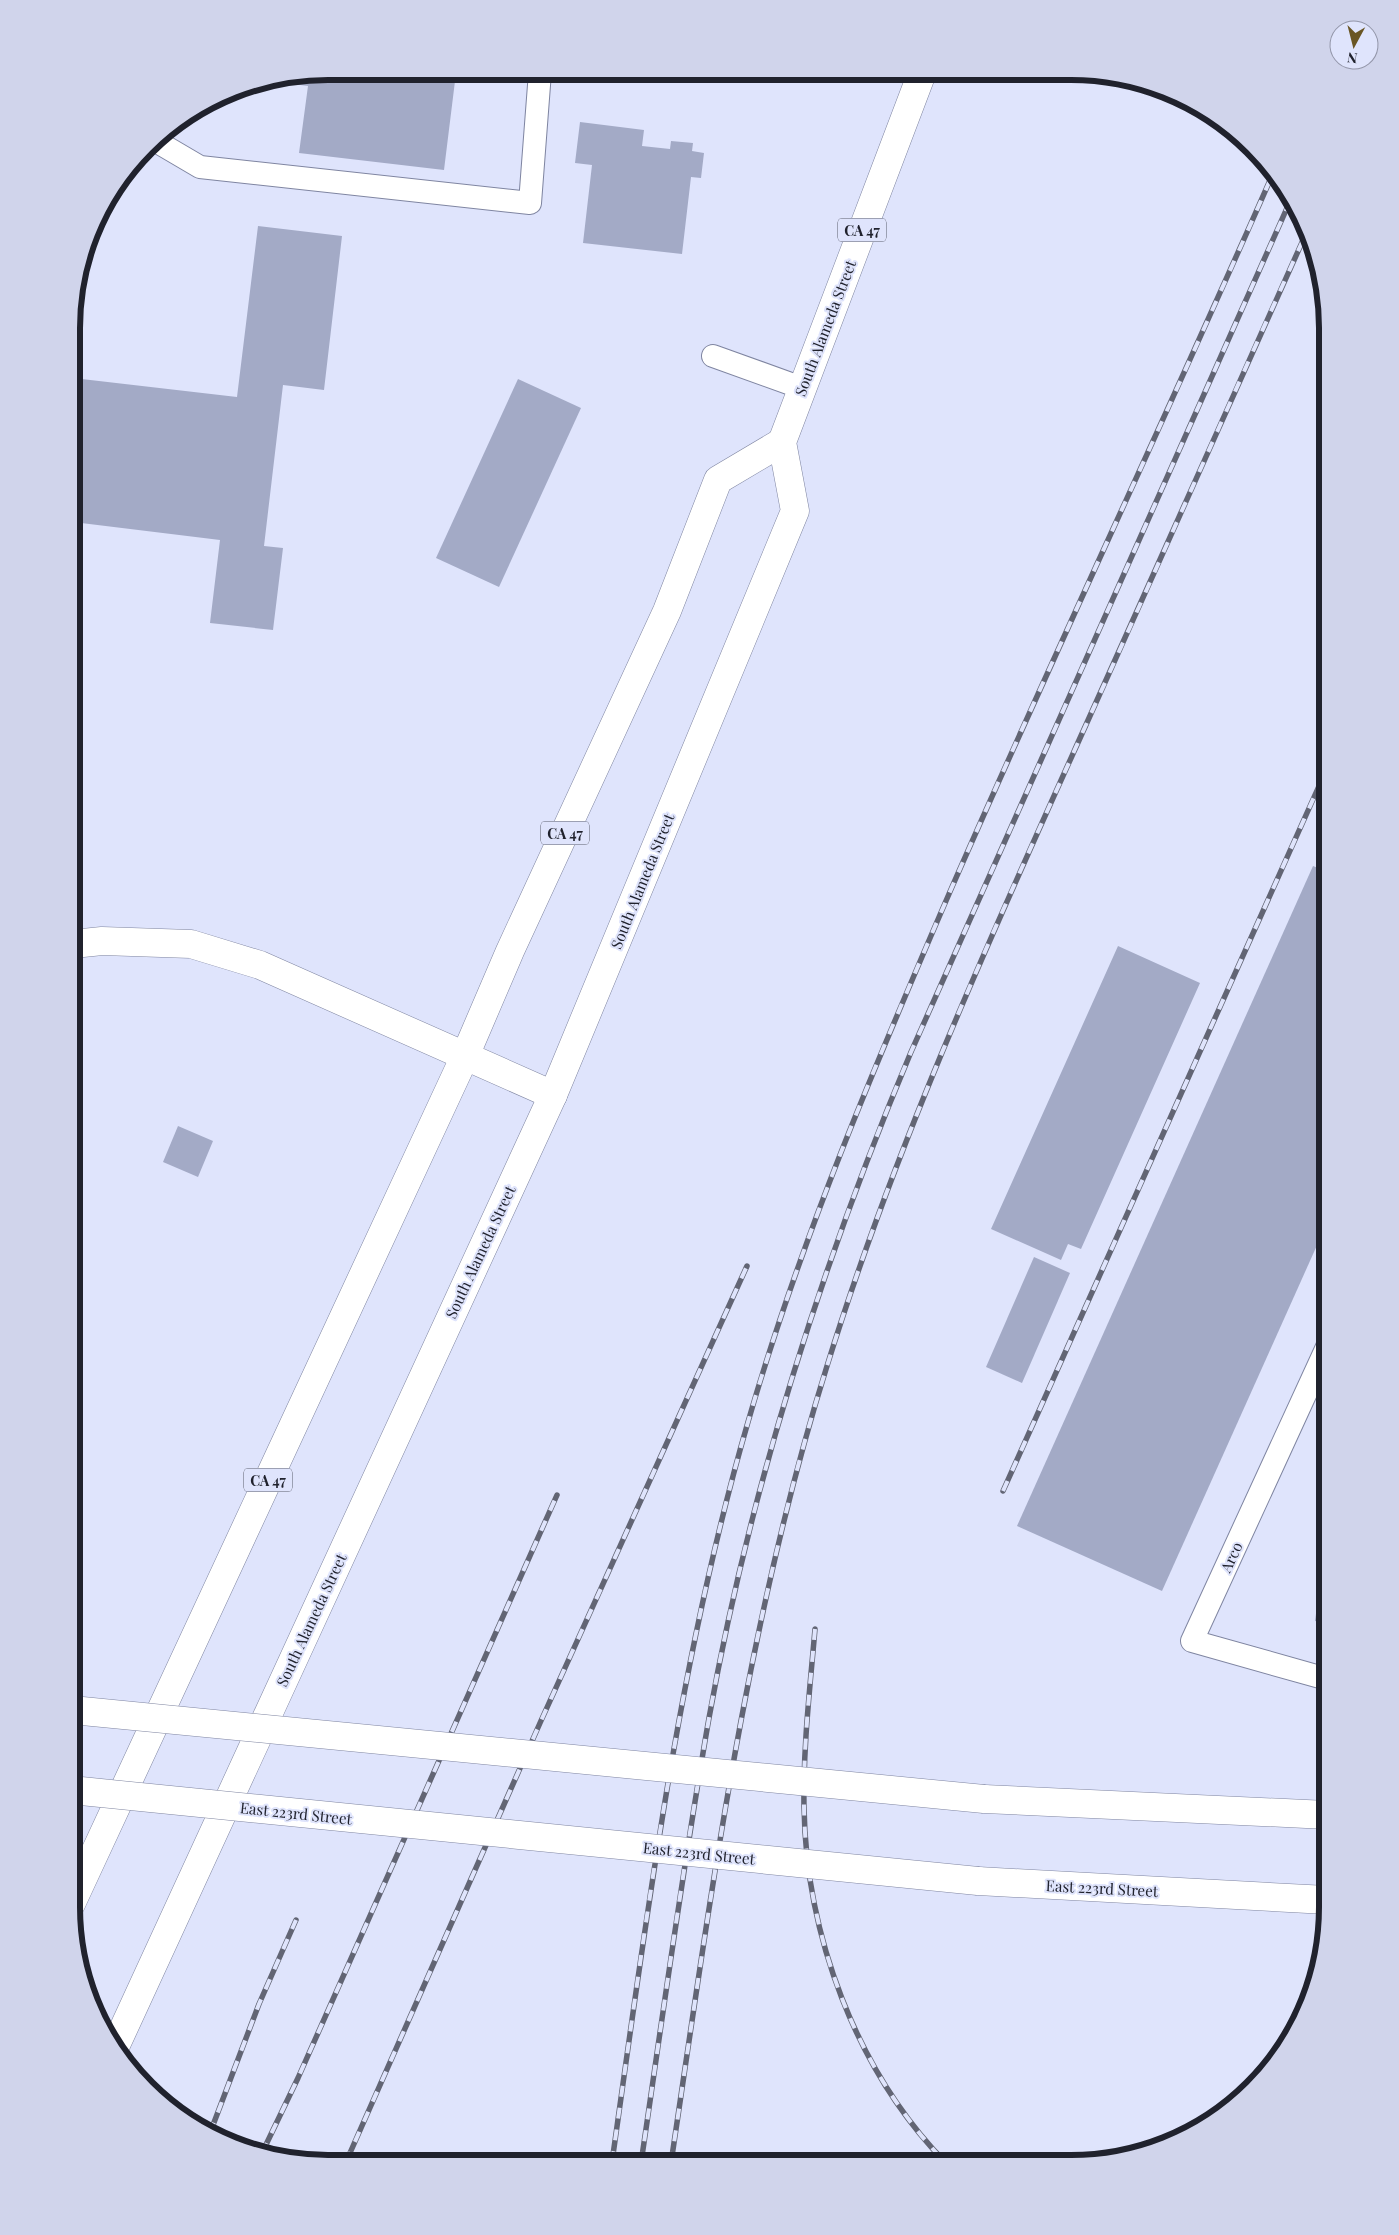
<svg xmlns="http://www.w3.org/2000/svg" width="1399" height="2235" viewBox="0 0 1399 2235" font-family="'Playfair Display',serif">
<rect width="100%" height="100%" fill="#dfe4fc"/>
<g fill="#a3aac6">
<polygon points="328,71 381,71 455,81 444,170 299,153 308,86 285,83 285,80"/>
<polygon points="580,122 644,130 642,146 670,149 671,141 693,143 692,151 704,153 701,178 691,177 682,254 583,243 592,165 575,163"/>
<polygon points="258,226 342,236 324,390 283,385 264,546 283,548 273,630 210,623 220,540 73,522 73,378 237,397"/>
<polygon points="518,379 581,408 499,587 436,558"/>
<polygon points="1313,866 1328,872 1327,1223 1162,1591 1017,1526"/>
<polygon points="1118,946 1200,983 1081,1249 1068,1244 1061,1260 991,1229"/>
<polygon points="178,1126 213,1141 198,1177 163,1162"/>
<polygon points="1034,1257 1070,1273 1022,1383 986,1367"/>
<polygon points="1323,1563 1327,1564 1327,1623 1315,1621"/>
</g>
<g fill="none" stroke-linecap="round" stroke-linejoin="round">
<defs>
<g id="service">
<polyline points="154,140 200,167 530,203 540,72"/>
<polyline points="713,356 802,388"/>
<polyline points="1327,1679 1192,1641 1327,1347"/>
</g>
<g id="secondary">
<polyline points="984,1799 1327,1815"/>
<polyline points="978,1881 1327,1900"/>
</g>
<g id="primary">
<polyline points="73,944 102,941 191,944 260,965 553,1095"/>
<polyline points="71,1904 465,1056 510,951 667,611 718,480 782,442"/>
<polyline points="115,2047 553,1095 795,511 782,442 922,73"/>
</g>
</defs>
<use href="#service" stroke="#7f85a1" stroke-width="24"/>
<use href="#secondary" stroke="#7f85a1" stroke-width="29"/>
<use href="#primary" stroke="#7f85a1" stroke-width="29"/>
<use href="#service" stroke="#fff" stroke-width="22"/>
<use href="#secondary" stroke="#fff" stroke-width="28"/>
<use href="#primary" stroke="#fff" stroke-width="28"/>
<defs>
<g id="rail">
<polyline points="1003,1491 1328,766"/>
<path d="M815,1629C810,1688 803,1747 804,1807C806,1935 856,2071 946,2163"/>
<polyline points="210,2133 259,2004 296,1920"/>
<polyline points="262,2153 298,2078 557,1495"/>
<polyline points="346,2162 540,1723 747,1266"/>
<path d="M612,2162C647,1915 678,1663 748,1422C801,1238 876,1063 952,887C1057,647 1169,411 1274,171"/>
<path d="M641,2163C663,2014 683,1866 709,1718C750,1489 821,1266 911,1052L1291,199"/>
<path d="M671,2163C711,1895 746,1625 827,1366C895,1146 991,936 1085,727C1160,561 1233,395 1308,229"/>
</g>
</defs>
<use href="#rail" stroke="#626574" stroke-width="5.5"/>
<use href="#rail" stroke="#dfe4fc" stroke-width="4" stroke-dasharray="11" stroke-linecap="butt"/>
<defs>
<g id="secondary-bridge">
<polyline points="72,1710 984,1799"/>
<polyline points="71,1790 978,1881"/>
</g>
</defs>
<use href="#secondary-bridge" stroke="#7f85a1" stroke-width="29" stroke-linecap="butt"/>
<use href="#secondary-bridge" stroke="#fff" stroke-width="28"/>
</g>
<g text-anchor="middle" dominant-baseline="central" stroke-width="4" stroke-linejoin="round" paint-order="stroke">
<g fill="#dfe4fc" stroke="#595c6b" stroke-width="1">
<rect x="838" y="218.5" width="48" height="23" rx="4"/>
<rect x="541" y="821.5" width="48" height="23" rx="4"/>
<rect x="244" y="1468.5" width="48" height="23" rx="4"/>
</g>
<g font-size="14" font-weight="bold" fill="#20222d">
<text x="862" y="230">CA 47</text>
<text x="565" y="833">CA 47</text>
<text x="268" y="1480">CA 47</text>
</g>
<g font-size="15" fill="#20222d" stroke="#dfe4fc">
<text transform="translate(825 328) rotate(-69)">South Alameda Street</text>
<text transform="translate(642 881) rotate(-68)">South Alameda Street</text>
<text transform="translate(480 1252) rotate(-65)">South Alameda Street</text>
<text transform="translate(1231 1557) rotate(-65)">Arco</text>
<text transform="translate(311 1620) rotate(-65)">South Alameda Street</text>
<text transform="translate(296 1813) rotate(6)">East 223rd Street</text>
<text transform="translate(699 1853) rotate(6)">East 223rd Street</text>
<text transform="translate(1102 1888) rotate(3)">East 223rd Street</text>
</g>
</g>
<path d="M0 0H1399V2235H0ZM328 80H1071A248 248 0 0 1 1319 328V1907A248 248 0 0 1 1071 2155H328A248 248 0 0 1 80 1907V328A248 248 0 0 1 328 80Z" fill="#d0d4eb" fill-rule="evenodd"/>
<path fill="none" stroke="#20222d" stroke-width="6" d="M328 80H1071A248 248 0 0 1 1319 328V1907A248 248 0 0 1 1071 2155H328A248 248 0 0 1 80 1907V328A248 248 0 0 1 328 80Z"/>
<g transform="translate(1354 45) rotate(187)"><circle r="24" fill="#dfe4fc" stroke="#9396a9"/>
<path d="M0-4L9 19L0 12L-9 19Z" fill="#695524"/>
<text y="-8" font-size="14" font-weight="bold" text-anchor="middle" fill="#20222d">N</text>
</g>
</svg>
